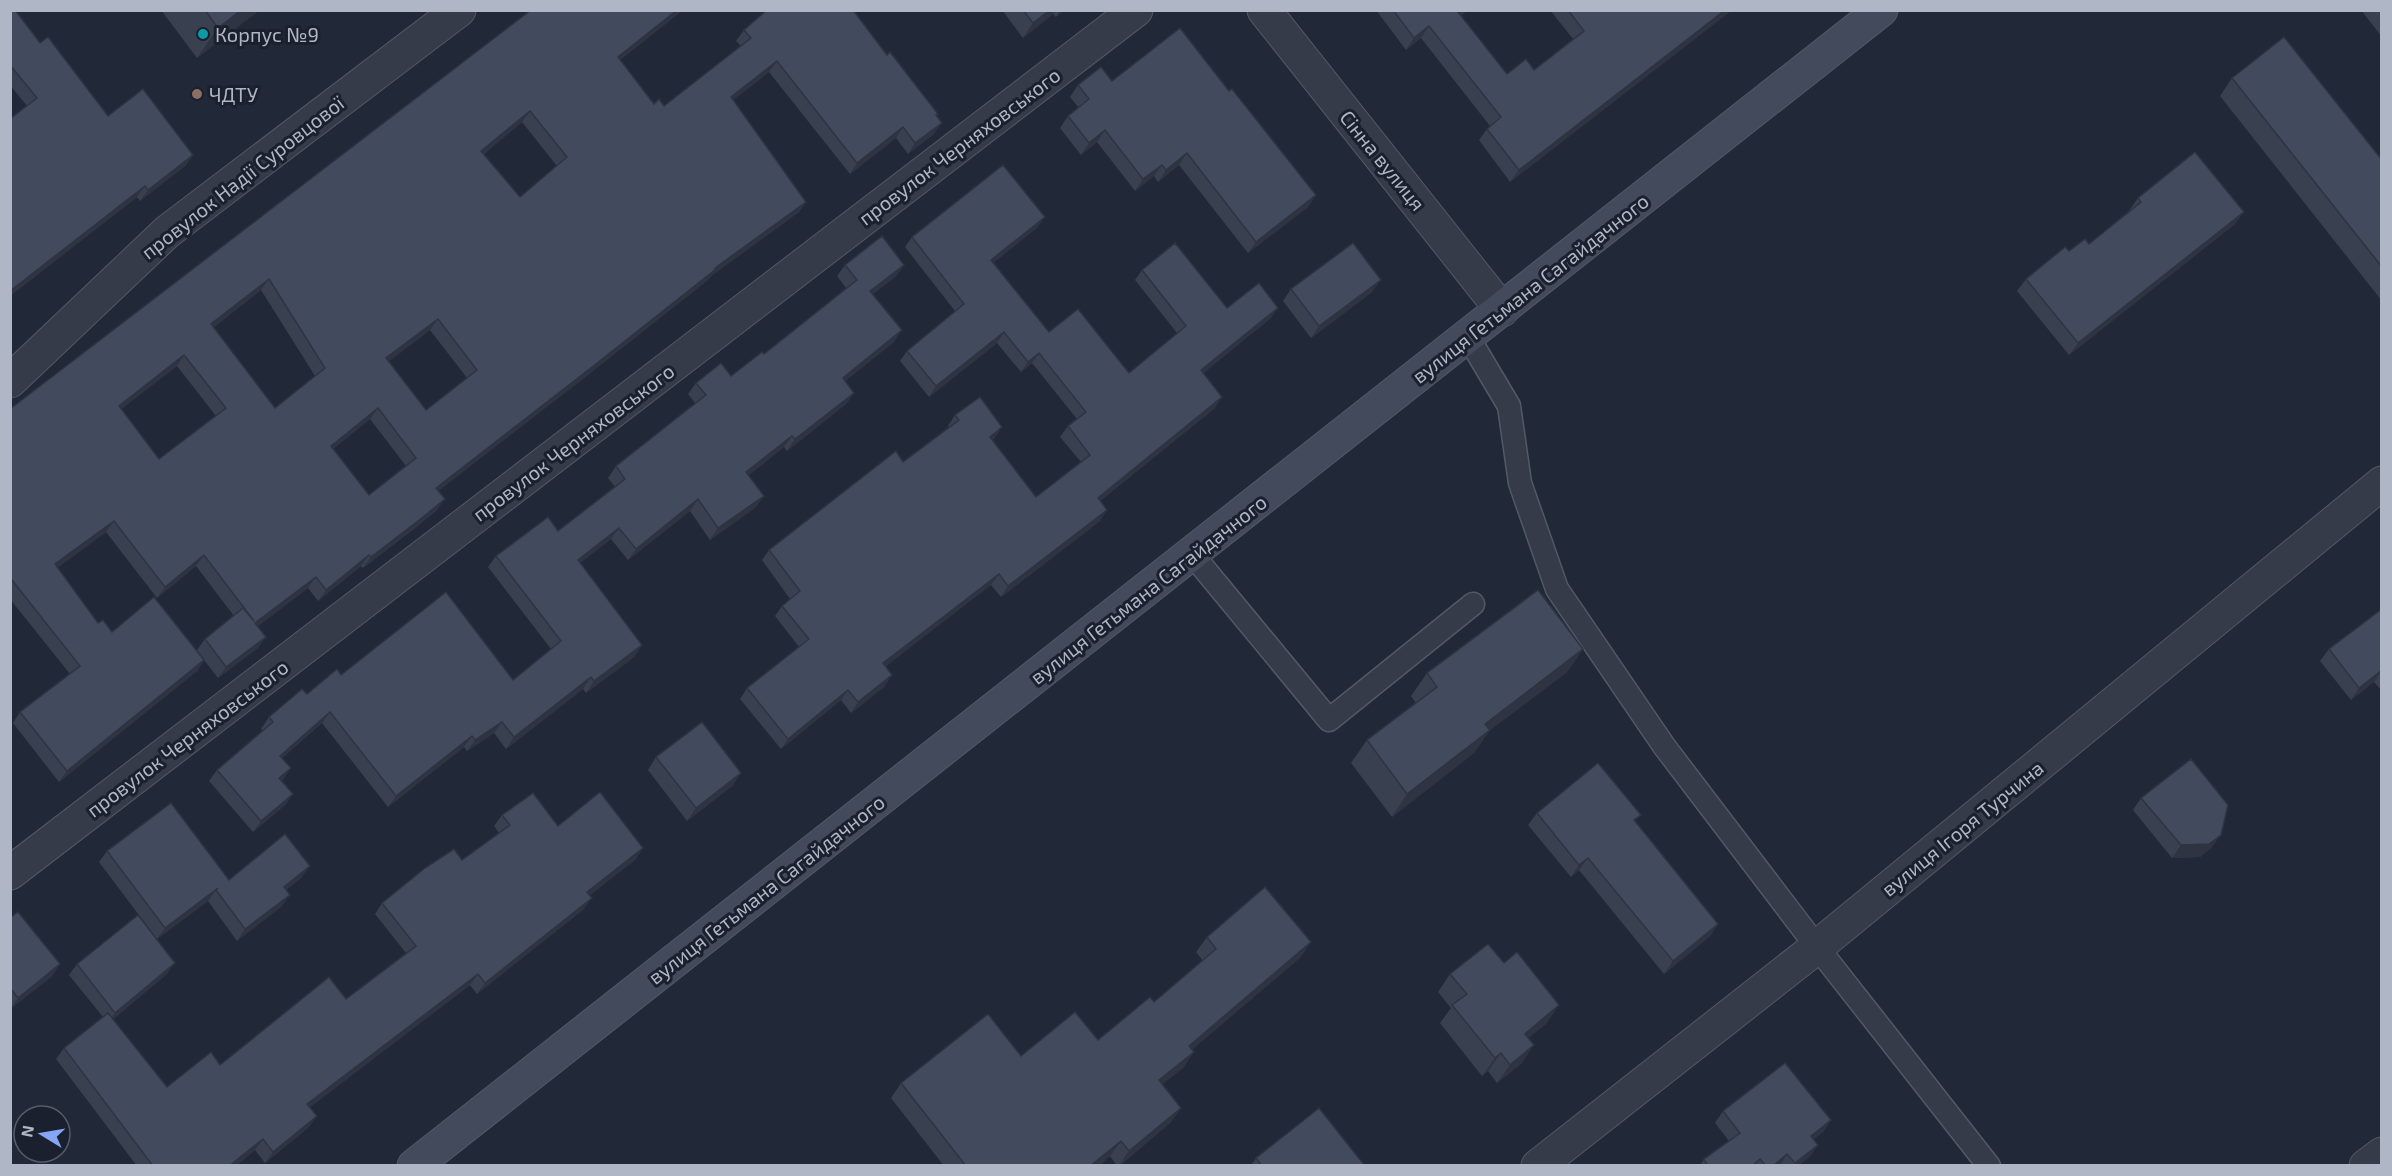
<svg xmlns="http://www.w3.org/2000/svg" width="2392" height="1176" viewBox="0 0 2392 1176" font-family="'Exo 2',sans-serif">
<rect width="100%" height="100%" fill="#212938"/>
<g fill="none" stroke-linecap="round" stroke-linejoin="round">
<defs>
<g id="service">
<polyline points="1468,337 1509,406 1520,483 1557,589 1664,746 1817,947 1989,1166"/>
<polyline points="1192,554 1329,720 1473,604"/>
</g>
<g id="minor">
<polyline points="1264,10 1502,310"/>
<polyline points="10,381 167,232 459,10"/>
<polyline points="10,873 1136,10"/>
<polyline points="1538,1166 1817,947 2382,483"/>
<polyline points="2366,1166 2382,1154"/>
</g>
<polyline id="secondary" points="414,1166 1881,10"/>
</defs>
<use href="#service" stroke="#525966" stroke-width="25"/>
<use href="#minor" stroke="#525966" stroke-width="35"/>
<use href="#secondary" stroke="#525966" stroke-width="35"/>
<use href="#service" stroke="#353b48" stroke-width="22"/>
<use href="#minor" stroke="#353b48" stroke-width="33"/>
<use href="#secondary" stroke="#434a5b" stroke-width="33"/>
</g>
<g fill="#394050" fill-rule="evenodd">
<polygon points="10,10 108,116 193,155 185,166 140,201 137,197 10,296 10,119 27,106 10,85"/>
<polygon points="161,10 259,10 197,58"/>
<path d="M531,10H683L620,60L654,104L664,106L741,46L736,41L744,30L887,55L938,114L936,116L934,134L908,154L896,138L850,174L769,72L733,100L806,202L799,212L711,276L708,280L584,378L438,491L437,510L415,528L363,568L361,566L318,601L308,588L258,626V648L218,678L204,660L197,671L59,782L13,723L20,712L70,674L10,599V409ZM522,122L557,166L520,197L484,154ZM261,290L315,376L275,408L214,327ZM430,330L467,378L426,410L389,361ZM177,366L216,416L159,459L121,409ZM370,419L406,466L369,495L333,449ZM106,532L157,598L196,566L234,616L205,639L197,650L112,632L98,623L57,568Z"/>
<polygon points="1002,10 1064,10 1056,17 1053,14 1023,38"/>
<polygon points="1376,10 1467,10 1461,16 1507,74 1534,70 1573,39 1550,10 1732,10 1510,182 1479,140 1487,129 1490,126 1421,38 1406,50"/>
<polygon points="2361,10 2382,10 2382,37"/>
<polygon points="2232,78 2382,160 2382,301 2220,96"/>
<polygon points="1112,81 1229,91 1316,195 1308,207 1248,253 1179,165 1158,182 1154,176 1135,191 1097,142 1081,155 1060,128 1068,116 1079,108 1070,97 1078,85"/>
<polygon points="2138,198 2235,224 2069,355 2017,291 2026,279 2069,251 2089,244 2129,211"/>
<polygon points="1038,227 993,263 1049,332 1129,373 1177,333 1135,280 1142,270 1227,308 1271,318 1203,373 1215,408 1100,501 1100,521 1001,597 991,585 909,647 885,666 885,686 851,713 841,700 781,749 740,699 747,688 799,647 775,616 782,606 790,599 762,560 769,550 903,462 949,427 948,426 955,415 995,438 992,440 1036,497 1081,462 1060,437 1068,426 1077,419 1032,363 1021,372 997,343 929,397 900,361 907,351 955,311 905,247 912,237"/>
<polygon points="845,265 904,265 896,276 873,294 894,342 845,381 854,393 846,404 787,451 784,447 749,475 756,507 710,540 690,511 628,560 611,539 580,563 642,645 634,657 586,693 583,689 506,749 494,733 467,751 464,747 388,807 322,723 282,758 282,780 293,794 285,805 253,832 209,781 217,770 263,731 261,729 269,717 341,675 513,680 551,649 488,567 496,556 558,531 615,487 608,478 616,466 695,403 688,394 696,383 731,376 764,354 846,288 837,276"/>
<polygon points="1291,289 1372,292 1311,338 1283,301"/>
<polygon points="2382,609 2382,691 2374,682 2351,700 2320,661 2329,649"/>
<polygon points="1583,649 1567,672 1490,730 1474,753 1392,817 1351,763 1367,740 1416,703 1411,696 1427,673"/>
<polygon points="656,757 741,773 732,786 687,821 648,770"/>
<polygon points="2141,798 2212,847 2200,857 2172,858 2133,810"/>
<polygon points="1537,813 1636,822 1718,924 1710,936 1664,974 1579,870 1571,877 1528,825"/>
<polygon points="502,815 558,826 636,859 590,895 584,909 477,994 470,985 310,1107 309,1127 265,1163 255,1150 236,1166 137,1166 56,1059 64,1048 103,1017 69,975 77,964 167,974 113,1019 167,1087 220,1065 346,999 406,953 375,914 382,903 462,860 499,833 494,826"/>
<polygon points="107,851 229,880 302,877 286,890 282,906 237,941 208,901 157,939 99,862"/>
<polygon points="10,918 60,964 51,977 10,1009"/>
<polygon points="1207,937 1301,957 1192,1049 1184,1067 1162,1084 1181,1108 1170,1123 1119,1166 1117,1166 1110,1156 1099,1166 944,1166 891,1098 901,1083 1021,1056 1098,1040 1154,1002 1203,961 1196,952"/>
<polygon points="1450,974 1547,1023 1528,1038 1522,1063 1497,1083 1488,1071 1482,1076 1440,1023 1451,1008 1438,992"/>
<polygon points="1723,1111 1831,1120 1823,1132 1814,1139 1818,1145 1810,1156 1798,1166 1700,1166 1704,1159 1729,1141 1715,1123"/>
<polygon points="1256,1158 1365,1166 1251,1166"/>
</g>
<g fill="#2e3441">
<polygon points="241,10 259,11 197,58 218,28"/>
<polygon points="677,10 683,10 610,68 618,57"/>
<polygon points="1050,10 1056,10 1053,14 1023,38 1033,23"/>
<polygon points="1060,10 1064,10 1056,17"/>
<polygon points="1461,10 1467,10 1450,24 1458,12"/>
<polygon points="1725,10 1732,10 1510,182 1519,170"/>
<polygon points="1429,26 1421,38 1406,50 1414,38"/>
<polygon points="777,61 769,72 723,108 731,97"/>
<polygon points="530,111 522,122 474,162 481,151"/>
<polygon points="942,123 934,134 908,154 915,143"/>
<polygon points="903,127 896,138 850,174 857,163"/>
<polygon points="1105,130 1097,142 1081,155 1089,143"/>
<polygon points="1187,153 1179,165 1158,182 1166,170"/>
<polygon points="193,155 185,166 140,201 148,190"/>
<polygon points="1162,165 1154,176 1135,191 1143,179"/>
<polygon points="145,186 137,197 10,296 10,291"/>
<polygon points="1316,195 1308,207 1248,253 1256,242"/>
<polygon points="806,202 799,212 711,276 708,280 584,378 428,499 436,488 715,268"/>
<polygon points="2244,212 2235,224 2069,355 2078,343"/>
<polygon points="1045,217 1038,227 983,271 991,260"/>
<polygon points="904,265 896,276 862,303 870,291"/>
<polygon points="269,279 261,290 204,335 211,324"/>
<polygon points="1381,280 1372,292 1311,338 1319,326"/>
<polygon points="1278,308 1271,318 1194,381 1201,370"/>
<polygon points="438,319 430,330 379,369 386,358"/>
<polygon points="902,330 894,342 835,389 843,378"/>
<polygon points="1004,332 997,343 929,397 936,386"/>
<polygon points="1039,353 1032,363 1021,372 1028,362"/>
<polygon points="184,355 177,366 111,417 119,406"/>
<polygon points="854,393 846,404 787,451 795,439"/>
<polygon points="1222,397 1215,408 1091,508 1098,498"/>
<polygon points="378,408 370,419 323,457 331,446"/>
<polygon points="1002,427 995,438 983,447 990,437"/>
<polygon points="792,436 784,447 738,484 746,472"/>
<polygon points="764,496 756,507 710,540 718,528"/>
<polygon points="445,499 437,510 363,568 371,557"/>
<polygon points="698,499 690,511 628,560 636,549"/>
<polygon points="1107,510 1100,521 1001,597 1008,586"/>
<polygon points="114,521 106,532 47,575 55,564"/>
<polygon points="619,528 611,539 570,571 578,560"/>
<polygon points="204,555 196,566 157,598 165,587"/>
<polygon points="369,555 361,566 318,601 326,590"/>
<polygon points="999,574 991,585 876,674 883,663"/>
<polygon points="316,577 308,588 248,634 255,623"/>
<polygon points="266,637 258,648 218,678 226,667"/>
<polygon points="642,645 634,657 586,693 594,681"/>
<polygon points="1583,649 1567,672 1490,730 1474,753 1392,817 1407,794 1485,724"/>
<polygon points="204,660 197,671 59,782 67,771"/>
<polygon points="2382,670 2374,682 2351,700 2359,688"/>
<polygon points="892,675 885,686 851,713 858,702"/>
<polygon points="591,677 583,689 506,749 514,737"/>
<polygon points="848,690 841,700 781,749 788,739"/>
<polygon points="330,712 322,723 272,767 280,756"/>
<polygon points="502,722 494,733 467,751 475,740"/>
<polygon points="472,736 464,747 388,807 396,796"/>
<polygon points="291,768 283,780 271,789 279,778"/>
<polygon points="741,773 732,786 687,821 696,808"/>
<polygon points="293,794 285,805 253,832 261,821"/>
<polygon points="2221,835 2212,847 2200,857 2172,858 2181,845"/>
<polygon points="643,848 636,859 580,903 587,892"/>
<polygon points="1588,858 1579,870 1571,877 1579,865"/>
<polygon points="310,866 302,877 276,898 284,887"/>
<polygon points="216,890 208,901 157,939 165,928"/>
<polygon points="290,895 282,906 237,941 245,929"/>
<polygon points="592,898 584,909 477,994 485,983"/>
<polygon points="1718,924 1710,936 1664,974 1673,961"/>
<polygon points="1311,942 1301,957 1179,1061 1189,1046"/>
<polygon points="175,963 167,974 108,1024 115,1013"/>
<polygon points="60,964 51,977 10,1009 18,998"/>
<polygon points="478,974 470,985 300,1115 307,1104"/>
<polygon points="1559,1005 1547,1023 1512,1052 1525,1034"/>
<polygon points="1534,1045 1522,1063 1497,1083 1510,1065"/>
<polygon points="1194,1052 1184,1067 1148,1096 1159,1080"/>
<polygon points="1501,1053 1488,1071 1482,1076 1495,1058"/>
<polygon points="1181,1108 1170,1123 1118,1166 1129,1151"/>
<polygon points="317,1116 309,1127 265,1163 273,1152"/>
<polygon points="1831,1120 1823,1132 1803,1148 1811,1136"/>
<polygon points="263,1139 255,1150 236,1166 229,1166"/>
<polygon points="1121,1141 1110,1156 1099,1166 1090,1166"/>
<polygon points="1818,1145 1810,1156 1798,1166 1793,1166"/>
<polygon points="1787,1154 1780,1166 1773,1166"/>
</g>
<g fill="#424b5d" stroke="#2e3441" stroke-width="1.5" fill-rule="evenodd">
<polygon points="10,10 15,10 40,43 48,37 108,116 143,89 193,155 148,190 145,186 10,291 10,119 37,98 10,65"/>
<polygon points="205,10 241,10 218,28"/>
<path d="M531,10H677L618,57L654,104L659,99L664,106L751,38L744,30L767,10H853L887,55L890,52L938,114L936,115L942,123L915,143L903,127L857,163L777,61L731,97L806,202L715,268L716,269L592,367L436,488L445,499L423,517L371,557L369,555L326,590L316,577L255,623L266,637L226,667L205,639L243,608L254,621L204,555L165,587L114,521L55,564L98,623L103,620L112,632L154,597L204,660L67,771L20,712L80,666L12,580L10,581V409ZM530,111L567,157L520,197L481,151ZM269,279L325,368L275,408L211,324ZM438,319L477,370L426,410L386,358ZM184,355L226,408L159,459L119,406ZM378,408L416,458L369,495L331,446Z"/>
<polygon points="1023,10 1050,10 1033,23"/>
<polygon points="1393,10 1461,10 1458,12 1507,74 1526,59 1534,70 1584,31 1568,10 1725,10 1519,170 1487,129 1501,117 1429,26 1414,38"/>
<polygon points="1180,28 1229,91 1232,89 1316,195 1256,242 1187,153 1166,170 1162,165 1143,179 1105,130 1089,143 1068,116 1089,99 1078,85 1101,67 1112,81"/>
<polygon points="2284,37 2382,160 2382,267 2232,78"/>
<polygon points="2195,152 2244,212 2078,343 2026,279 2065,247 2069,251 2085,239 2089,244 2141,202 2138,198"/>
<polygon points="1003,165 1045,217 991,260 1049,332 1078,309 1129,373 1186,326 1142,270 1175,243 1227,308 1259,283 1278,308 1201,370 1222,397 1098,498 1107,510 1008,586 999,574 917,637 883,663 892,675 858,702 848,690 788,739 747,688 809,639 782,606 800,591 769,550 896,451 903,462 959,420 955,415 980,397 1002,427 990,437 1036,497 1090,455 1068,426 1086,412 1039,353 1028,362 1004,332 936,386 907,351 964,304 912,237"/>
<polygon points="882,236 904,265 870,291 902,330 843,378 854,393 795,439 792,436 746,472 764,496 718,528 698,499 636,549 619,528 578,560 642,645 594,681 591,677 514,737 502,722 475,740 472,736 396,796 330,712 280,756 291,768 279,778 293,794 261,821 217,770 273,722 269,717 302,689 307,694 337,669 341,675 446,592 513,680 561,641 496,556 548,517 558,531 625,479 616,466 706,395 696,383 721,363 731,376 762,352 764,354 857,280 845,265"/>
<polygon points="1353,243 1381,280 1319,326 1291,289"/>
<polygon points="1538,590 1583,649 1485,724 1490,730 1407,794 1367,740 1437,687 1427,673"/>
<polygon points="2382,609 2382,670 2359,688 2329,649"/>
<polygon points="702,722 741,773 696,808 656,757"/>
<polygon points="2191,759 2228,805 2221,835 2209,844 2181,845 2141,798"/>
<polygon points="1598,763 1641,815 1634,820 1718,924 1673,961 1588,858 1579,865 1537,813"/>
<polygon points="600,792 643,848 587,892 592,898 485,983 478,974 307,1104 317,1116 273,1152 263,1139 229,1166 153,1166 64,1048 108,1013 167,1087 211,1052 220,1065 329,977 346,999 416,946 382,903 425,868 454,849 462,860 510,825 502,815 533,793 558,826"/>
<polygon points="171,803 229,880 285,834 310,866 284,887 290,895 245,929 216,890 218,888 165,928 107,851"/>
<polygon points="1265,887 1311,942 1189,1046 1194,1052 1159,1080 1181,1108 1129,1151 1121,1141 1090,1166 966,1166 901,1083 988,1014 1021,1056 1075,1012 1098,1040 1150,997 1154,1002 1216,949 1207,937"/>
<polygon points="18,912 60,964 18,998 10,988 10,918"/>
<polygon points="138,915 175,963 115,1013 77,964"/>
<polygon points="1488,944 1504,963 1517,952 1559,1005 1525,1034 1534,1045 1510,1065 1501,1053 1495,1058 1452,1005 1467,994 1450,974"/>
<polygon points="1785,1063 1831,1120 1811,1136 1818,1145 1795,1163 1787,1154 1773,1166 1766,1166 1760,1159 1752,1166 1708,1166 1704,1159 1740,1133 1723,1111"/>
<polygon points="1319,1108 1365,1166 1262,1166 1256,1158"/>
</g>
<circle fill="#0f9aa8" stroke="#1a202d" stroke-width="2" cx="203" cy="34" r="6"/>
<circle fill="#8d6e63" stroke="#1a202d" stroke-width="2" cx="197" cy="94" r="6"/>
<g text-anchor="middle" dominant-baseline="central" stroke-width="6" stroke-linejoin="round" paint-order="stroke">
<g font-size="20" fill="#afb6c5" stroke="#1a202d" text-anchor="start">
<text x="215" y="34">Корпус №9</text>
<text x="209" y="94">ЧДТУ</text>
</g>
<g font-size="20" fill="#afb6c5" stroke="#1a202d">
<text transform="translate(959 146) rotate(-37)">провулок Черняховського</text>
<text transform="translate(1383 160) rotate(51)">Сінна вулиця</text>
<text transform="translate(242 177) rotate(-38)">провулок Надії Суровцової</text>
<text transform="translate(1530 288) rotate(-38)">вулиця Гетьмана Сагайдачного</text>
<text transform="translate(573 442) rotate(-37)">провулок Черняховського</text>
<text transform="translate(1148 589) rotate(-38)">вулиця Гетьмана Сагайдачного</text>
<text transform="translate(187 738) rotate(-37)">провулок Черняховського</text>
<text transform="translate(1962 828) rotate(-39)">вулиця Ігоря Турчина</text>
<text transform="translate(766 889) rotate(-38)">вулиця Гетьмана Сагайдачного</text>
</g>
</g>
<rect width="2392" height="1176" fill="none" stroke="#afb6c5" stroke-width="24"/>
<g transform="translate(42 1134) rotate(281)"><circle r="28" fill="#1a202d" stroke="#565c6a" stroke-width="1.5"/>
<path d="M0-4.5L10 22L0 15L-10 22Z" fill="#85a6f4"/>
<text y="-9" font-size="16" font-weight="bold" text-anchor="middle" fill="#afb6c5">N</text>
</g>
</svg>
